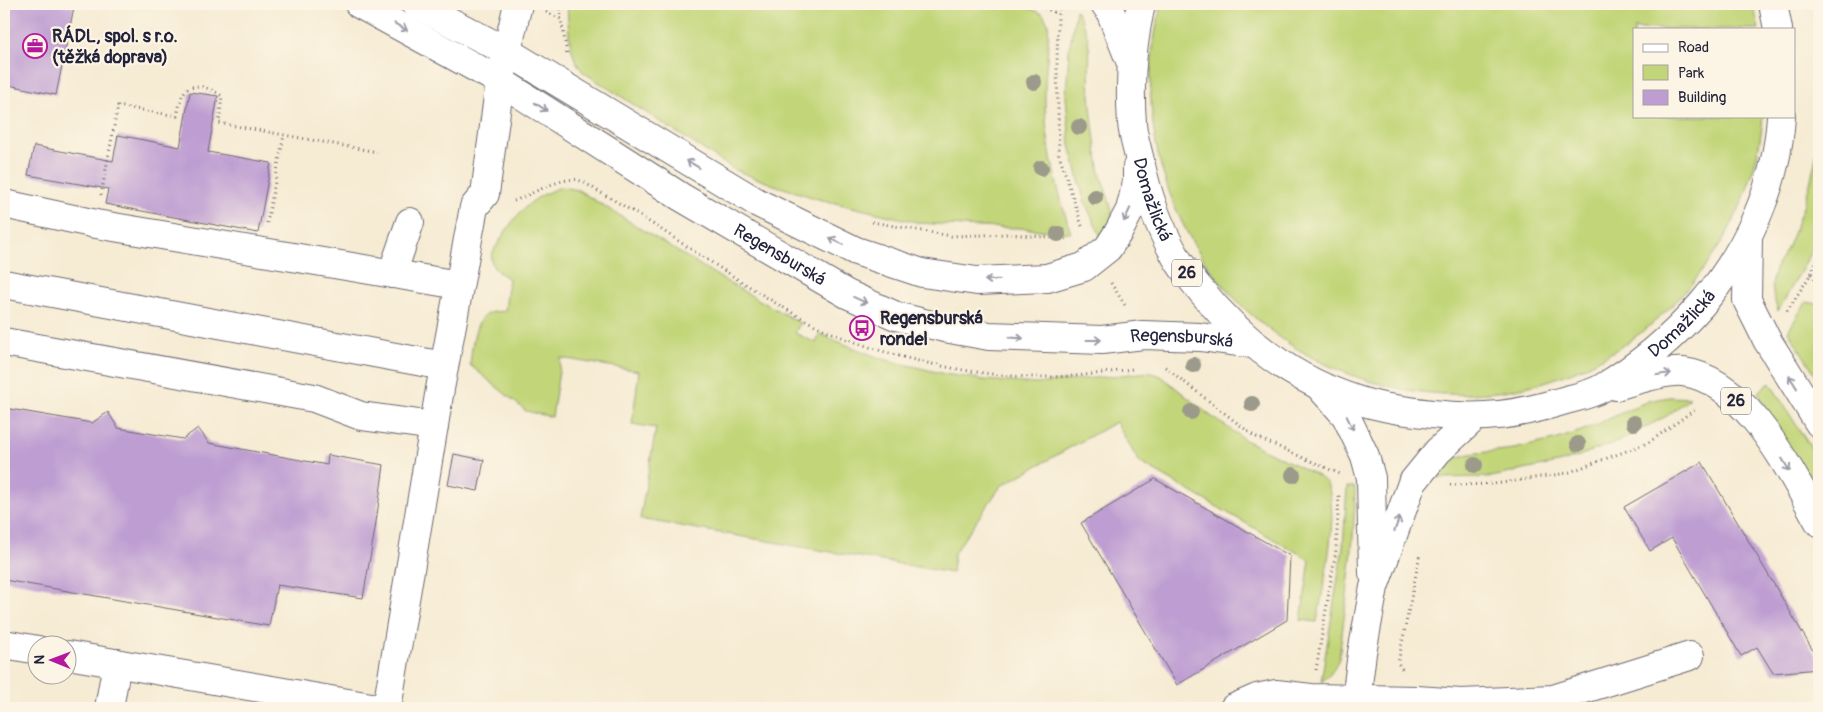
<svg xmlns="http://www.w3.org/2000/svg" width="1823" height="712" viewBox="0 0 1823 712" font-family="Pangolin,sans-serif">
<rect width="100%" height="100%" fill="#fcf5e5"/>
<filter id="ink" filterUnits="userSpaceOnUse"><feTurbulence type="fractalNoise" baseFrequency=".02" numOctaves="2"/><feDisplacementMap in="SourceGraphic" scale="10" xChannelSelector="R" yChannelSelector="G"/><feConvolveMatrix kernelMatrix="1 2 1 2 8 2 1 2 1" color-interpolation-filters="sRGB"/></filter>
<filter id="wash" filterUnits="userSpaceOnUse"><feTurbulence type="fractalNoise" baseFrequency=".0096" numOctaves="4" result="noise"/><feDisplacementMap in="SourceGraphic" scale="20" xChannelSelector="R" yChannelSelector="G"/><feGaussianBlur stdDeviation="1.12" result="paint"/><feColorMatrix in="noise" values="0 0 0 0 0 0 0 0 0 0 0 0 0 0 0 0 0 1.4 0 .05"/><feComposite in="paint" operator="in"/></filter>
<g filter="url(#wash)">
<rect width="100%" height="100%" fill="#f6ebd3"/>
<g fill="#c2d679" stroke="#727c5a">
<path d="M567,4H1020L1043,14L1048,23C1050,44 1045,67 1045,89C1044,138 1056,187 1071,233L1020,228L978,227L920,223L818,199L774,185L735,170L583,72C567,53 569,27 567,4Z"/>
<path d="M1162,4H1753L1759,29H1634V116H1763C1758,183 1727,246 1682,295C1518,474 1224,399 1161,166C1147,113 1147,56 1162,4Z"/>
<path d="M1076,10C1096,44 1087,58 1090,95C1092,119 1095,143 1099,167C1101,184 1115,206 1112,223C1111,230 1106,237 1104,244L1084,200L1070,145L1066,96L1069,50Z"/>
<path d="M1819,135V229L1805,264L1778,311C1774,299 1770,286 1774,273C1776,264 1785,255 1788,246C1803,210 1815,174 1819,135Z"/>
<path d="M562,187L578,190L729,283L800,323L795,333L816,343L820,334L879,358L945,374L984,380L1037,384L1149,372L1161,376L1208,414L1247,441L1320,477C1323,480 1327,483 1328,486C1339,519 1323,587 1317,622L1301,620L1310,560L1139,462L1116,422L1001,486L954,553L952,573L640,519L656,428L632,424L639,371L561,358L552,417L526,411L470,365C472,351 473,318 489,313C494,311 500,312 505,311L509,279C501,274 492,270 491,259C491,253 496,247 499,242C515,215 531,196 562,187Z"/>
<polygon points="1806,302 1819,304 1819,380 1788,331"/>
<polygon points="1770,383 1819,461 1819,505 1758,392"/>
<polygon points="1669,397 1690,398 1667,416 1617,442 1562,462 1491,477 1434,478 1444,466 1456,458 1469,454 1514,449 1558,439 1589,428 1648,401"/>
<path d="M1347,487H1355C1355,545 1346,601 1339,658C1335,669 1331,675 1321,682L1343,547Z"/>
</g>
<g id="blocks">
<g fill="#be9dd2">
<polygon points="4,4 59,4 74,7 56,95 4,84"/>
<polygon points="190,92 218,96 208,152 271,163 258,233 105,204 108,189 28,175 34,146 113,161 118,135 180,147"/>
<polygon points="4,408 92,423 108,412 118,428 183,439 198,428 209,443 327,465 328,455 384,465 375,529 363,598 277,585 269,626 4,580"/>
<polygon points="454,454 484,460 478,491 448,485"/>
<polygon points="1702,462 1819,661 1819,669 1773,673 1757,647 1741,656 1672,538 1650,551 1624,507"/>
<polygon points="1155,479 1290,556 1287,620 1177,685 1081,523"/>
</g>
</g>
</g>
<g filter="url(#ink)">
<use href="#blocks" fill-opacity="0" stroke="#6c6870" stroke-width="1"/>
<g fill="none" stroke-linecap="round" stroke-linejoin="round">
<defs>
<g id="minor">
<polyline points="4,204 96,224 459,285"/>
<polyline points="392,274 410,222"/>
<polyline points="4,284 444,366"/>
<polyline points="4,342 314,398 361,416 434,426"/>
<polyline points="1319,386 1346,416 1365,456 1371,478 1373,573"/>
<polyline points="4,644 38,650"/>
<polyline points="68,655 377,708"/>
<polyline points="109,708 117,663"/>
<polyline points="387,708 440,389 474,207 485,194 500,81 518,4"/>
<polyline points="1234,708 1257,698 1276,694 1311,698 1417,700 1461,703 1553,699 1690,656"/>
<polyline points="1355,708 1362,653 1374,587 1412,483 1438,451 1474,418"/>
</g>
<g id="major">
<path id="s1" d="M359,4L500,81L681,197L847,294L896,316L944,328L989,336L1102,340L1143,335L1200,337L1252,344"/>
<polyline points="416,4 508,52 758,203 856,251 922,273 977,281 1047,278 1084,267 1108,248 1119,231 1130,210 1137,182 1137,167"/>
<polyline points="1105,4 1110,11 1131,63"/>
<path id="s2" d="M1141,4C1132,43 1129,83 1132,123C1133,136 1137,148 1140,161C1147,194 1159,227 1176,257C1182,268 1191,278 1199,288C1240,339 1293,380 1357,400C1381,408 1406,411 1432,414C1482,420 1518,415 1566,400C1578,397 1592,394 1602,388C1639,366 1674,336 1702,304C1747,251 1777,186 1781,116"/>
<polyline points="1773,4 1778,29"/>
<polyline points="1748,238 1747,300 1767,340 1819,423"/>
<path d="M1616,386C1633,381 1666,370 1683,372C1747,380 1790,471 1819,522"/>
</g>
</defs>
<use href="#minor" stroke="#6c6870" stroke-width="30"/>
<use href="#major" stroke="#6c6870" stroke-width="30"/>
<g stroke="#6c6870" stroke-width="3" stroke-dasharray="1 4" stroke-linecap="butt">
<polyline points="560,4 561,19"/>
<polyline points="1035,4 1058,14"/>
<polyline points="1061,4 1058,14 1057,65 1059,154 1083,229"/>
<polyline points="546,12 561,19 567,53"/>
<path d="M101,195L118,106L177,116C179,109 180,96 186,90C195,81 214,90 222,96L219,123L377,152"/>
<path d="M514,201C530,195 562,176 578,180C585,182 594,189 601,193C636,212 669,235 703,257C741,281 779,307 819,327C881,357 978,378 1046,377C1075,377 1104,373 1132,369"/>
<polyline points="872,222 951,236 1009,234 1066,239"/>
<polyline points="267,223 284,135"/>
<polyline points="1811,274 1819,284"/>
<polyline points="1111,283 1126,307"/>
<polyline points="1787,311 1811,274 1819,254"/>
<polyline points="1165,367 1254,436 1340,474"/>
<polyline points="1450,485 1495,484 1567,473 1648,443 1697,408"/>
<polyline points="1402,669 1398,663 1420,554"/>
<polyline points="1316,670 1336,550 1339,495"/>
</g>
<use href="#minor" stroke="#fff" stroke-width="28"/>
<use href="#major" stroke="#fff" stroke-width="28"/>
</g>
<g fill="#9c9a8a">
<circle cx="1034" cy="82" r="8"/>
<circle cx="1079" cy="127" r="8"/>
<circle cx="1041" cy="168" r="8"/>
<circle cx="1095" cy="197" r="8"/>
<circle cx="1058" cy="234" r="8"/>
<circle cx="1193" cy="365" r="8"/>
<circle cx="1252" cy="404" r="8"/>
<circle cx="1191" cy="412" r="8"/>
<circle cx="1634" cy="423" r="8"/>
<circle cx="1578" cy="444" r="8"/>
<circle cx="1475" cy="465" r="8"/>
<circle cx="1293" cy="475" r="8"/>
</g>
<defs><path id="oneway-shaft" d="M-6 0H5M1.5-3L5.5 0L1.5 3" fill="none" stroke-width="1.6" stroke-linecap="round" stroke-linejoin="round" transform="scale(1.25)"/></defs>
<g stroke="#9c9ca7">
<use href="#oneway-shaft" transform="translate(401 27) rotate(29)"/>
<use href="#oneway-shaft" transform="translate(541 107) rotate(33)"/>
<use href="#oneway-shaft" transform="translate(693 164) rotate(-149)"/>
<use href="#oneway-shaft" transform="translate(1127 215) rotate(115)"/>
<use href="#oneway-shaft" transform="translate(836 241) rotate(-154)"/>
<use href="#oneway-shaft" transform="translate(992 280) rotate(178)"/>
<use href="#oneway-shaft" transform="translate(860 300) rotate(24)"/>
<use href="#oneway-shaft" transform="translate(1016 338) rotate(3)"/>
<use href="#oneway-shaft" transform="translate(1094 340)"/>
<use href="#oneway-shaft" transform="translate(1664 374) rotate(-8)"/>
<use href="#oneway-shaft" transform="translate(1793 382) rotate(-122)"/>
<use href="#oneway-shaft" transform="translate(1350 423) rotate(64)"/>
<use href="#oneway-shaft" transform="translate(1786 465) rotate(59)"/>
<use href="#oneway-shaft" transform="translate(1397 524) rotate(-70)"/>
</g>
</g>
<defs>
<symbol id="office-ring" viewBox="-11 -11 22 22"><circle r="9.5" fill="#fcf5e5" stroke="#b5179e" stroke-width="1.5"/><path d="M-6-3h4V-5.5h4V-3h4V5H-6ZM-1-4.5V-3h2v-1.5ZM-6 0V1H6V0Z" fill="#b5179e"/></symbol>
<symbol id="bus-ring" viewBox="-11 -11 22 22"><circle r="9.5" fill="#fcf5e5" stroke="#b5179e" stroke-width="1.5"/><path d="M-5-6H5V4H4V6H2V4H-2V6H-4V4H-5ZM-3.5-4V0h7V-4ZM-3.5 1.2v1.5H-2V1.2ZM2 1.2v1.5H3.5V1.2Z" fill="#b5179e"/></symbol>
</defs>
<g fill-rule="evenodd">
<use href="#office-ring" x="21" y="32" width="28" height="28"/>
<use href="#bus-ring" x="848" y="314" width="28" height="28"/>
</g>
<g text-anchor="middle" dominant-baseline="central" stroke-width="4.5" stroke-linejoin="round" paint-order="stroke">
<g fill="#fcf5e5" stroke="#63616e" stroke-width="1">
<rect x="1172" y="259.5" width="30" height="27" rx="4"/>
<rect x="1721" y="387.5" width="30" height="27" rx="4"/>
</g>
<g font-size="16" font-weight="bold" fill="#22223b">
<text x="1187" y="273">26</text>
<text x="1736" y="401">26</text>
</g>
<g font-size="18" font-weight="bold" fill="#22223b" stroke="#fcf5e5" text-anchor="start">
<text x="52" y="36">RÁDL, spol. s r.o.<tspan x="52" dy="21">(těžká doprava)</tspan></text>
<text x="880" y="318">Regensburská<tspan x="880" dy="21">rondel</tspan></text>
</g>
<g font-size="18" fill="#22223b" stroke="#fcf5e5">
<text stroke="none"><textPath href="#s2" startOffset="199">Domažlická</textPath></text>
<text stroke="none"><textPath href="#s1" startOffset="490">Regensburská</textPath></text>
<text stroke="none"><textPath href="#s2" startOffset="850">Domažlická</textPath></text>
<text stroke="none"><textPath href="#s1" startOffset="910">Regensburská</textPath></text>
</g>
</g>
<rect width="1823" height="712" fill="none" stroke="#fcf5e5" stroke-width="20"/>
<rect x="1633" y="28" width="162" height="90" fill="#fcf5e5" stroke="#a5a1a1"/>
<rect x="1643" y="44" width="25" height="8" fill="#ffffff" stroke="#a5a1a1"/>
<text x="1678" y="52" font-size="15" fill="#22223b">Road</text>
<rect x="1643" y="65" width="25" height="15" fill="#c2d679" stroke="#a5a1a1"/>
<text x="1678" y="78" font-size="15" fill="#22223b">Park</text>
<rect x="1643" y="90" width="25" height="15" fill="#be9dd2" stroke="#a5a1a1"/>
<text x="1678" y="102" font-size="15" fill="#22223b">Building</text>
<g transform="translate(52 660) rotate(271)"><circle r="24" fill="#fcf5e5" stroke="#a5a1a1"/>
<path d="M0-4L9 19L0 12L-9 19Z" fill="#b5179e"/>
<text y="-8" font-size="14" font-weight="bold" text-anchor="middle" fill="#22223b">N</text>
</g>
</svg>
